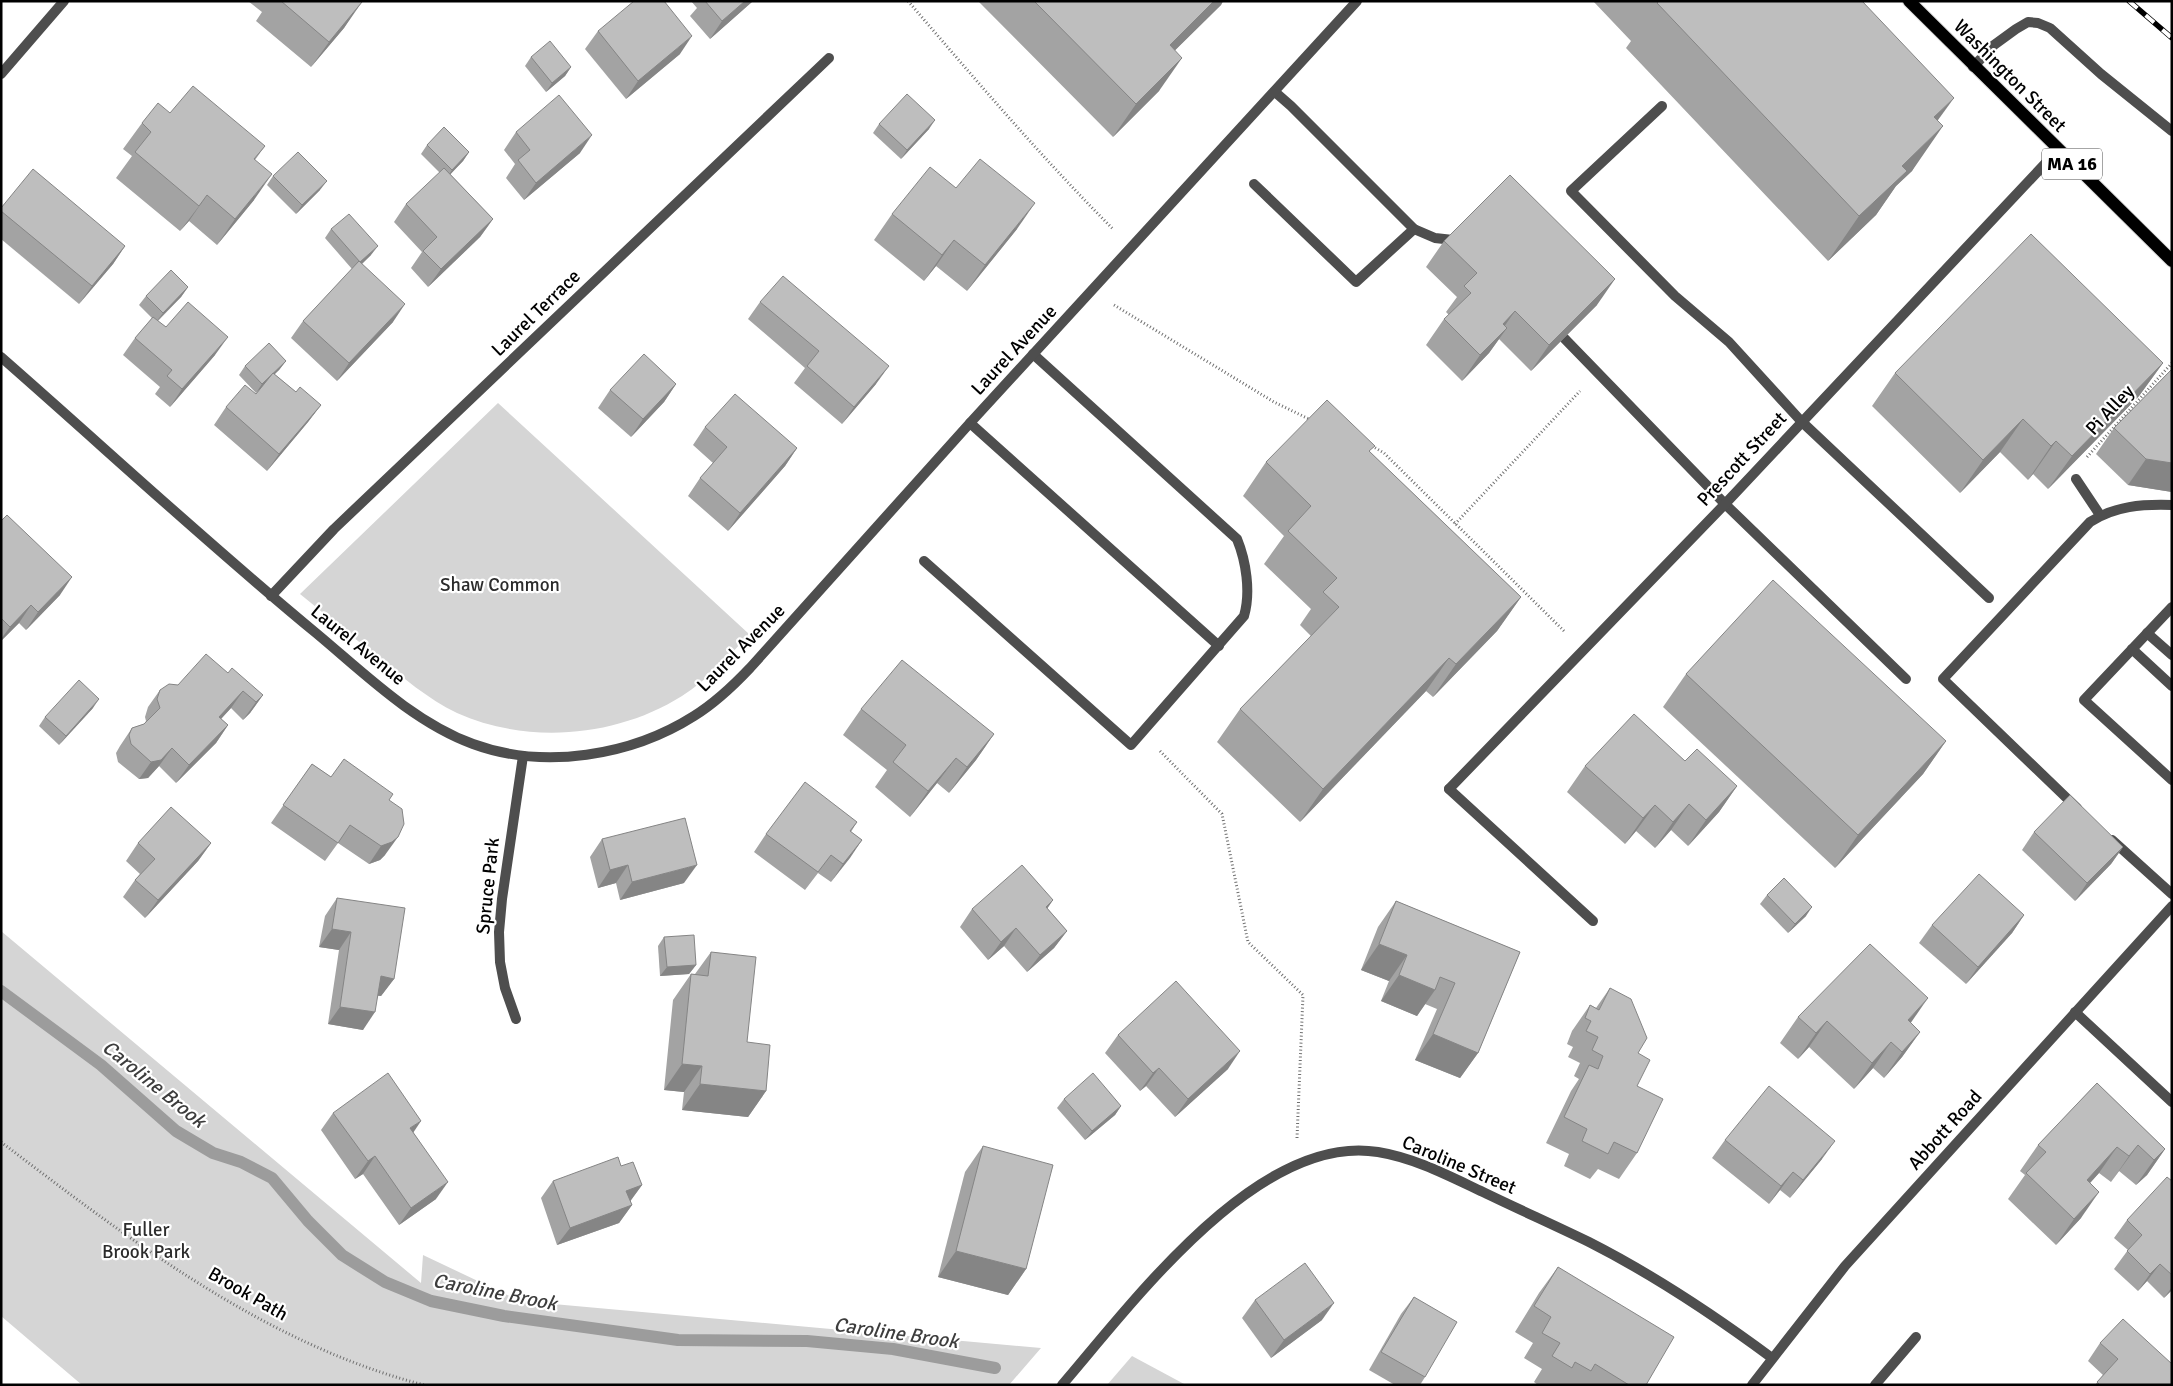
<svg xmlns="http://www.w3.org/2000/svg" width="2173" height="1386" viewBox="0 0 2173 1386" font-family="Signika,sans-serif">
<rect width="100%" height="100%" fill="#fff"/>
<g fill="#d5d5d5">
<path d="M498,403L749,634C729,657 708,679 682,696C617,737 528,745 457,713C428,699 402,677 377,656C351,636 326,615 300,594Z"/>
<polygon points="1,931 421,1283 423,1255 520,1301 1041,1348 1009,1385 82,1385 1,1316"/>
<polygon points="1132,1356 1186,1385 1107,1385"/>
</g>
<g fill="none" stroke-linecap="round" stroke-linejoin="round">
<polyline stroke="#9c9c9c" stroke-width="12" points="1,991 101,1065 176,1131 213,1153 241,1162 272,1178 308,1221 342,1255 385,1282 431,1301 504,1316 678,1340 807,1341 893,1349 995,1368"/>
<defs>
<polyline id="primary" points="1909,1 2172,261"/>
</defs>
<use href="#primary" stroke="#dbdbdb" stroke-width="14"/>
<g stroke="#707070" stroke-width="3" stroke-dasharray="1 2.5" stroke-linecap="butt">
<path d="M908,1C975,79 1041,157 1113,229"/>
<polyline points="1114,305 1274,402 1311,420"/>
<polyline points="1372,446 1384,453 1565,632"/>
<polyline points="2087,457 2172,363"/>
<polyline points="1455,524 1580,391"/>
<polyline points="1160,751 1222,814 1248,942 1303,995 1297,1138"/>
<path d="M1,1142C130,1240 265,1344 424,1385"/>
</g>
<g stroke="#4e4e4e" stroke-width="10">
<polyline points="1973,67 1994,45 2016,29 2028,22 2038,23 2050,28 2101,74 2172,131"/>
<polyline points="1275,92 1291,106 1414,229 1435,238 1453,240"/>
<polyline points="1662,106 1571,191 1675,296 1729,342 1801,421 1989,598"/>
<polyline points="1254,184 1356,282 1414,229"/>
<polyline points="1564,338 1725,504 1906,679"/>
<polyline points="970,423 1219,646"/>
<polyline points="2076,479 2100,515"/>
<path d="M924,561L1131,745L1244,616C1251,592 1246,561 1237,539L1033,354"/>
<polyline points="2172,607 2084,700 2172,780"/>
<polyline points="2147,633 2172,655"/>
<polyline points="2132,649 2172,686"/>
<polyline points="1449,789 1593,921"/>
<path d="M2077,808L1943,679L2090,522C2115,506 2142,504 2172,505"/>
<polyline points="2112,840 2172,894"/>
<polyline points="1875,1385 1916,1337"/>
</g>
<g stroke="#4e4e4e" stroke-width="10">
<path d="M1,357C106,449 208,544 316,633C364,673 413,722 473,744C544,770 631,756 694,716C715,703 733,686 750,668L970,423L1357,1"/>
<polyline points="271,596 334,529 829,58"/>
<polyline points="1449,789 1725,504 2058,150"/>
<polyline points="2075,1012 2172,1102"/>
<polyline points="516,1019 505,988 500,962 499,932 502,899 523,756"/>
<path d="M1062,1385C1131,1305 1258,1132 1378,1152C1415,1158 1449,1176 1483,1192C1518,1209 1554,1225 1589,1242C1654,1275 1714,1315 1772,1358"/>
<polyline points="1752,1385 1845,1266 2172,906"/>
</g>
<polyline stroke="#4e4e4e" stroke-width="10" points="1,74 64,1"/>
<use href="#primary" stroke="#000" stroke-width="12"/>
<defs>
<polyline id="rail" points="2129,1 2172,38"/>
</defs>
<use href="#rail" stroke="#000" stroke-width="5.5"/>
<use href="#rail" stroke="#fff" stroke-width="4" stroke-dasharray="11" stroke-linecap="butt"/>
</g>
<g fill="#a3a3a3">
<polygon points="248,1 361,1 344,28 311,67 256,21 262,12"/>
<polygon points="691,1 753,1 710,39 690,16 697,8"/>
<polygon points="978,1 1223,1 1221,5 1175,50 1159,91 1113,137"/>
<polygon points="1593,1 1862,1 1938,120 1912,171 1896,186 1876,215 1828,261 1626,48 1631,41"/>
<polygon points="598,31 680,54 626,99 585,49"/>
<polygon points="531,57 571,67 565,76 546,92 525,66"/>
<polygon points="170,113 265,146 255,160 254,200 217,245 189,221 180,231 116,178 132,156 123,149 142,123"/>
<polygon points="879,124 929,129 901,159 873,133"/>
<polygon points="516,132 580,153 524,200 506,178 515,164 504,150"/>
<polygon points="427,145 469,152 463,161 450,174 493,219 480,237 428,287 411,268 422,252 394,222 406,204 440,173 421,154"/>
<polygon points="273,176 320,190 296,214 267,185"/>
<polygon points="956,188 1017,229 967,291 936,266 924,281 874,240 892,214"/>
<polygon points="1,208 125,246 113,264 79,304 1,239"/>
<polygon points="331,229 371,255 362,264 393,322 337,381 291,338 303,321 352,269 325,238"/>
<polygon points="1444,241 1597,305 1531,371 1499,339 1489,353 1462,381 1426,345 1444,319 1449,315 1446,312 1457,297 1426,267"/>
<polygon points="188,287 181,297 158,321 166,327 215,355 170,407 155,394 160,387 123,355 135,338 152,318 139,305 146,296"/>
<polygon points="760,302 876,384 842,424 794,383 805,368 748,319"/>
<polygon points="286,361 279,370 274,374 296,392 321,405 308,422 267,471 214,425 226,407 256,394 263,386 256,393 239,375 245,366"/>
<polygon points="2163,363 2139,396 2048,489 2033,474 2028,480 2000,452 1960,493 1872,406 1895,373"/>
<polygon points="2172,369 2172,492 2128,485 2096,454 2114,428"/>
<polygon points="676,384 664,402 631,437 598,408 610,390"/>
<polygon points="705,427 797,448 785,466 728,531 688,496 700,478 713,463 693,445"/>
<polygon points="1370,452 1521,597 1497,631 1433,697 1426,691 1300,822 1217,742 1240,709 1311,636 1300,625 1311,609 1264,564 1284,536 1243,496 1266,462"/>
<polygon points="1,521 60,595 26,630 19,623 1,641"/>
<polygon points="228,673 263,695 250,713 243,720 231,708 221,719 228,725 216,743 176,783 159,766 148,778 139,779 118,762 116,753 120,746 132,728 144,724 146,721 145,717 148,707 160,690 178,685"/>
<polygon points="1686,674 1946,741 1923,774 1835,868 1663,707"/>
<polygon points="93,708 59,745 39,726 45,717"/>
<polygon points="861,709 994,734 976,760 949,793 937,783 910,817 875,787 887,770 843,735"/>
<polygon points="1685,761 1737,786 1719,812 1688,846 1671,830 1655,848 1636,831 1625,844 1567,792 1585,766"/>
<polygon points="312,764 331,777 389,800 385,855 380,860 369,864 338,843 325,861 271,823"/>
<polygon points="857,822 851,832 862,840 831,882 818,873 805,890 754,852 766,834"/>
<polygon points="2034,832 2123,847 2111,864 2075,901 2022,850"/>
<polygon points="602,839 684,883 620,900 616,883 598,888 590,857"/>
<polygon points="138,843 211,843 198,861 145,918 123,897 135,880 140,874 126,861"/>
<polygon points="1767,895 1806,916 1788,933 1760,904"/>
<polygon points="337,898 394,979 381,996 378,996 363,1030 328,1024 339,950 319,947 325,916"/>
<polygon points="1053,900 1047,908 1067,931 1054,948 1027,972 1004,946 988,960 960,927 972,909"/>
<polygon points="1396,901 1520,952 1478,1053 1460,1078 1415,1060 1437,1009 1425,1004 1417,1016 1381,1001 1389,981 1361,970 1378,927"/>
<polygon points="2024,915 2012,933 1966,984 1919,943 1932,925"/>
<polygon points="664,937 696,965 689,974 660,976 658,946"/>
<polygon points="711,952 766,1091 748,1117 682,1110 684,1092 664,1090 673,1000 691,974 695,974"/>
<polygon points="1610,988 1638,1053 1637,1086 1637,1153 1619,1179 1598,1169 1590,1179 1564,1166 1569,1154 1546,1143 1571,1091 1579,1079 1574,1076 1580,1063 1568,1057 1573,1047 1567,1044 1572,1031 1590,1005 1596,1008"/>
<polygon points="1798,1017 1911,1023 1920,1032 1902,1057 1884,1078 1873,1068 1854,1089 1809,1047 1798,1059 1780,1043"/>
<polygon points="1118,1035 1228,1069 1175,1117 1146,1086 1140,1091 1105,1053"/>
<polygon points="2097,1083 2165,1149 2147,1175 2136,1185 2119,1171 2111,1182 2099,1173 2090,1183 2081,1218 2056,1245 2008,1199 2025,1175 2020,1171 2038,1145"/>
<polygon points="1064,1099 1121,1106 1115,1115 1085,1140 1057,1108"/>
<polygon points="333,1113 413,1132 436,1199 399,1225 363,1174 355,1179 321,1130"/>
<polygon points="1725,1140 1822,1159 1790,1198 1780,1190 1769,1204 1712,1158"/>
<polygon points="983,1146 1026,1269 1008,1295 938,1277 965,1172"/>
<polygon points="553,1181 642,1185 630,1201 632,1205 619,1223 557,1245 541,1198"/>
<polygon points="2172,1181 2172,1290 2164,1298 2147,1281 2138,1291 2114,1269 2128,1250 2114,1238 2127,1220"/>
<polygon points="1558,1267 1646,1385 1538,1385 1534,1382 1542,1369 1524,1358 1533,1343 1515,1332 1539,1293"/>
<polygon points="1414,1297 1425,1377 1420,1385 1395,1385 1369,1370 1401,1314"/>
<polygon points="1255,1300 1322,1320 1271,1358 1242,1318"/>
<polygon points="2100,1343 2172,1385 2095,1385 2103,1375 2088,1361"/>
</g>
<g fill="#858585">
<polygon points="745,1 753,1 710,39 722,21"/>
<polygon points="1214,1 1223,1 1221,5 1147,78 1170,45"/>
<polygon points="362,2 344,28 311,67 329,42"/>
<polygon points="692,36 680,54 626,99 638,81"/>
<polygon points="1182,58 1159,91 1113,137 1136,104"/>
<polygon points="571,67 565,76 546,92 552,83"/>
<polygon points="1954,98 1922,142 1934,117"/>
<polygon points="935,120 929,129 901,159 907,150"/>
<polygon points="1943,126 1912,171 1896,186 1876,215 1828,261 1859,216 1902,166"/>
<polygon points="592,135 580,153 524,200 536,183"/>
<polygon points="469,152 463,161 446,179 452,170"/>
<polygon points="272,174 254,200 217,245 235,219"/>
<polygon points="327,181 320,190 296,214 302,205"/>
<polygon points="207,195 189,221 180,231 199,206"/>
<polygon points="1035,203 1017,229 967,291 985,265"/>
<polygon points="493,219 480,237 428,287 441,269"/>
<polygon points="954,240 936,266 924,281 942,255"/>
<polygon points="125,246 113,264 79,304 92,286"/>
<polygon points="378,246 371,255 354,271 360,262"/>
<polygon points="1615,279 1597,305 1531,371 1549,345"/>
<polygon points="188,287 181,297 156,322 163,313"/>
<polygon points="405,304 393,322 337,381 349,363"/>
<polygon points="1515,311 1497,337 1503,324"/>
<polygon points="1507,328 1489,353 1462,381 1480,355"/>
<polygon points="228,337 215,355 170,407 182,389"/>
<polygon points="286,361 279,370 256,393 262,384"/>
<polygon points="2163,363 2139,396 2048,489 2072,456"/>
<polygon points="889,366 876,384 842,424 854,407"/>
<polygon points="676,384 664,402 631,437 643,419"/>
<polygon points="321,405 308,422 267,471 279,454"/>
<polygon points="2023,419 2000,452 1960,493 1983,460"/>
<polygon points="2056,441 2033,474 2028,480 2051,446"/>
<polygon points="797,448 785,466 728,531 740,513"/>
<polygon points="2146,459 2172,463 2172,492 2128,485"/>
<polygon points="72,577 60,595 26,630 38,612"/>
<polygon points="1521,597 1497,631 1433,697 1456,664"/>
<polygon points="31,605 19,623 1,641 1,639 10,627"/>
<polygon points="1449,658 1426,691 1300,822 1323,789"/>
<polygon points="243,691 231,708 206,735 219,717"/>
<polygon points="263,695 250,713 243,720 256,702"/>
<polygon points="99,699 93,708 59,745 66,736"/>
<polygon points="228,725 216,743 176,783 189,765"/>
<polygon points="994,734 976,760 949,793 967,767"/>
<polygon points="1946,741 1923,774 1835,868 1858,835"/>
<polygon points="172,748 159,766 148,778 139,779 151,762"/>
<polygon points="956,758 937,783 910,817 928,791"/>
<polygon points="1737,786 1719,812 1688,846 1706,820"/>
<polygon points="1689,804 1671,830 1655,848 1673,822"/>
<polygon points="1655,805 1636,831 1625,844 1643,818"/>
<polygon points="398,837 385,855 380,860 369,864 381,846"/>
<polygon points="862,840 850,858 831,882 843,864"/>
<polygon points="211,843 198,861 145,918 158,900"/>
<polygon points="2123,847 2111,864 2075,901 2087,883"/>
<polygon points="628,865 616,883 598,888 610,870"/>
<polygon points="697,865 684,883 620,900 632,882"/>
<polygon points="1053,900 1041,918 1046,907"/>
<polygon points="1812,907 1806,916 1788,933 1795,924"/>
<polygon points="2024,915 2012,933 1966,984 1978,967"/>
<polygon points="1016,928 1004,946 988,960 1001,942"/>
<polygon points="332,929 351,932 339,950 319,947"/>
<polygon points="1067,931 1054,948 1027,972 1040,955"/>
<polygon points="1379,944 1407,955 1389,981 1361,970"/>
<polygon points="696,965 689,974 660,976 667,967"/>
<polygon points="1399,975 1435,990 1417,1016 1381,1001"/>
<polygon points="381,976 394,979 381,996 368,994"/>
<polygon points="1928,998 1910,1024 1908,1020"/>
<polygon points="340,1007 375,1012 363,1030 328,1024"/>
<polygon points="1827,1021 1809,1047 1798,1059 1816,1033"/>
<polygon points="1920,1032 1902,1057 1884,1078 1902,1052"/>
<polygon points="1433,1034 1478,1053 1460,1078 1415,1060"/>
<polygon points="1891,1042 1873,1068 1854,1089 1872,1063"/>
<polygon points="1240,1051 1228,1069 1175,1117 1188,1099"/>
<polygon points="682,1064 702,1066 684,1092 664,1090"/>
<polygon points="1159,1068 1146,1086 1140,1091 1153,1073"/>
<polygon points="700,1084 766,1091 748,1117 682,1110"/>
<polygon points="1121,1106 1115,1115 1085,1140 1092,1131"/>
<polygon points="421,1121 409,1139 410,1128"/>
<polygon points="1835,1141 1822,1159 1790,1198 1803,1180"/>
<polygon points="2138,1145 2119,1171 2111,1182 2129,1156"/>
<polygon points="2117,1147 2099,1173 2069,1206 2087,1180"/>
<polygon points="2165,1149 2147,1175 2136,1185 2154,1160"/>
<polygon points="375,1156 363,1174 355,1179 368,1161"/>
<polygon points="1793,1172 1780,1190 1769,1204 1781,1186"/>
<polygon points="448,1182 436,1199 399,1225 411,1208"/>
<polygon points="642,1185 629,1203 626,1191"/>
<polygon points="2099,1192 2081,1218 2056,1245 2074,1219"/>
<polygon points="632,1205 619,1223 557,1245 570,1228"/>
<polygon points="956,1251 1026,1269 1008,1295 938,1277"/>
<polygon points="2160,1264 2147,1281 2138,1291 2150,1274"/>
<polygon points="2172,1287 2172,1290 2164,1298"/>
<polygon points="1334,1303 1322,1320 1271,1358 1284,1340"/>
</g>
<g fill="#bebebe" stroke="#858585">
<polygon points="281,1 361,1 362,2 329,42"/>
<polygon points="634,1 664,1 692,36 638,81 598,31"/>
<polygon points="705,1 745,1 722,21"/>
<polygon points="1034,1 1214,1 1170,45 1182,58 1136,104"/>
<polygon points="1659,1 1862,1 1954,98 1934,117 1943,126 1902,166 1907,171 1859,216 1657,3"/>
<polygon points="550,41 571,67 552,83 531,57"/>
<polygon points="193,86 265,146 254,159 272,174 235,219 207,195 199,206 135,152 151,132 142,123 158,103 170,113"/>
<polygon points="907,94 935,120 907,150 879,124"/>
<polygon points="559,95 592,135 536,183 518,160 530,150 516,132"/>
<polygon points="444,127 469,152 452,170 427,145"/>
<polygon points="298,152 327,181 302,205 273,176"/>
<polygon points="980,159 1035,203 985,265 954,240 942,255 892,214 930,167 956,188"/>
<polygon points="444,168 493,219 441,269 423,251 437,237 406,204"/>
<polygon points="33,169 125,246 92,286 1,211 1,208"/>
<polygon points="1510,175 1615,279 1549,345 1515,311 1503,324 1507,328 1480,355 1444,319 1471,293 1464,286 1477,273 1444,241"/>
<polygon points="349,214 378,246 360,262 331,229"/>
<polygon points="2031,234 2163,363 2072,456 2056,441 2051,446 2023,419 1983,460 1895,373"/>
<polygon points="359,261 405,304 349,363 303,321"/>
<polygon points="171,270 188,287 163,313 146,296"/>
<polygon points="783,276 889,366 854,407 807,366 819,351 760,302"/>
<polygon points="188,302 228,337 182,389 167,376 172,370 135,338 153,317 166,327"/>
<polygon points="269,343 286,361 262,384 245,366"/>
<polygon points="644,354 676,384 643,419 610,390"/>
<polygon points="2172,369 2172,463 2146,459 2114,428"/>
<polygon points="273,373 296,392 300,387 321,405 279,454 226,407 245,385 256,394"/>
<polygon points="735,394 797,448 740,513 700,478 727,447 705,427"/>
<polygon points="1327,400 1375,446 1369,451 1521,597 1456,664 1449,658 1323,789 1240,709 1339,607 1323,592 1337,578 1288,531 1311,506 1266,462"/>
<polygon points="7,515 72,577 38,612 31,605 10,627 1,618 1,521"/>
<polygon points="1773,580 1946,741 1858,835 1686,674"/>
<polygon points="206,654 228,673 232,668 263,695 256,702 243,691 219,717 228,725 189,765 172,748 161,760 151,762 131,744 129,735 132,728 144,724 160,708 157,699 160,690 169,684 178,685"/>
<polygon points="902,660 994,734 967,767 956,758 928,791 893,762 906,745 861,709"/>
<polygon points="79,680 99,699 66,736 45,717"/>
<polygon points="1634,714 1685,761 1697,749 1737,786 1706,820 1689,804 1673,822 1655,805 1643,818 1585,766"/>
<polygon points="344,759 393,794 389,800 402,809 404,824 398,837 392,842 381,846 350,825 338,843 283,805 312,764 331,777"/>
<polygon points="805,782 857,822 850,831 862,840 843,864 831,855 818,872 766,834"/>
<polygon points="2070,795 2123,847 2087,883 2034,832"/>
<polygon points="171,807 211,843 158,900 135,880 155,859 138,843"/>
<polygon points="685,818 697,865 632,882 628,865 610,870 602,839"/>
<polygon points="1022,865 1053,900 1046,907 1067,931 1040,955 1016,928 1001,942 972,909"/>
<polygon points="1979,874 2024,915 1978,967 1932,925"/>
<polygon points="1784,878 1812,907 1795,924 1767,895"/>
<polygon points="337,898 405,908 394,979 381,976 375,1012 340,1007 351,932 332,929"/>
<polygon points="1396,901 1520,952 1478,1053 1433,1034 1455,983 1440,977 1435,990 1399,975 1407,955 1379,944"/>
<polygon points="694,935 696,965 667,967 664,937"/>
<polygon points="1870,944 1928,998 1908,1020 1920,1032 1902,1052 1891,1042 1872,1063 1827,1021 1816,1033 1798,1017"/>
<polygon points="711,952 756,957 747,1042 770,1045 766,1091 700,1084 702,1066 682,1064 691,974 708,976"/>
<polygon points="1176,981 1240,1051 1188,1099 1159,1068 1153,1073 1118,1035"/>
<polygon points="1610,988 1631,999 1647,1038 1638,1053 1650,1060 1637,1086 1663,1099 1637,1153 1614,1142 1608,1154 1582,1141 1587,1129 1564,1117 1589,1065 1598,1069 1603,1056 1592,1050 1598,1037 1586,1031 1591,1021 1585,1018 1590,1005 1599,1010"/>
<polygon points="388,1073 421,1121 410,1128 448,1182 411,1208 375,1156 368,1161 333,1113"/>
<polygon points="1093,1073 1121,1106 1092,1131 1064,1099"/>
<polygon points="2097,1083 2165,1149 2154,1160 2138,1145 2129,1156 2117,1147 2087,1180 2099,1192 2074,1219 2026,1173 2046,1152 2038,1145"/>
<polygon points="1769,1086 1835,1141 1803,1180 1793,1172 1781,1186 1725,1140"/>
<polygon points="983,1146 1053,1165 1026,1269 956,1251"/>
<polygon points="618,1157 621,1166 633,1162 642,1185 626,1191 632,1205 570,1228 553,1181"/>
<polygon points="2167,1177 2172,1181 2172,1275 2160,1264 2150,1274 2127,1251 2142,1235 2127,1220"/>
<polygon points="1305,1263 1334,1303 1284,1340 1255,1300"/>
<polygon points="1558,1267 1674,1337 1646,1385 1629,1385 1595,1364 1591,1371 1575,1362 1572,1368 1552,1356 1560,1343 1542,1333 1551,1317 1534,1306"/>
<polygon points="1414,1297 1457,1322 1425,1377 1381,1352"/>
<polygon points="2123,1319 2172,1364 2172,1385 2100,1385 2097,1382 2118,1359 2100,1343"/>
</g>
<g text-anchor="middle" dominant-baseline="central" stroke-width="4.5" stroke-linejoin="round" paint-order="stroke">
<rect fill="#fff" stroke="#4c4c4c" stroke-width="1" x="2042" y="148.5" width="60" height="31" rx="4"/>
<g font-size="18" font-weight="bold" fill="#000">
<text x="2072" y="164">MA 16</text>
</g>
<g font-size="19" fill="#000" stroke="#fff">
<text transform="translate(2010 76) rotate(45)">Washington Street</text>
<text transform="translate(536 313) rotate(-44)">Laurel Terrace</text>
<text transform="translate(1014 350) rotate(-47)">Laurel Avenue</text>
<text transform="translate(2110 410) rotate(-47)">Pi Alley</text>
<text transform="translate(1742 459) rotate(-47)">Prescott Street</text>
<text transform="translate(358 645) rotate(39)">Laurel Avenue</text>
<text transform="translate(741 648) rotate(-45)">Laurel Avenue</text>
<text transform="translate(488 886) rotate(-84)">Spruce Park</text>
<text transform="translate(1945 1130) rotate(-48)">Abbott Road</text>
<text transform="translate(1459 1165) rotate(23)">Caroline Street</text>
<text transform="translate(248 1294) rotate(30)">Brook Path</text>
</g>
<g font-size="19" fill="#2c2c2c" stroke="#fff">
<text x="500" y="585">Shaw Common</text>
<text x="146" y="1230">Fuller<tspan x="146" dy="22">Brook Park</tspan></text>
</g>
<g font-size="20" font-style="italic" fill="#3d3d3d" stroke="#fff">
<text transform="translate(154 1084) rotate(39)">Caroline Brook</text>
<text transform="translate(495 1292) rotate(11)">Caroline Brook</text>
<text transform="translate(896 1333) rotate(8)">Caroline Brook</text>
</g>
</g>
<rect width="2173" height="1386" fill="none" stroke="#000000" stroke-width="5"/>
</svg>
